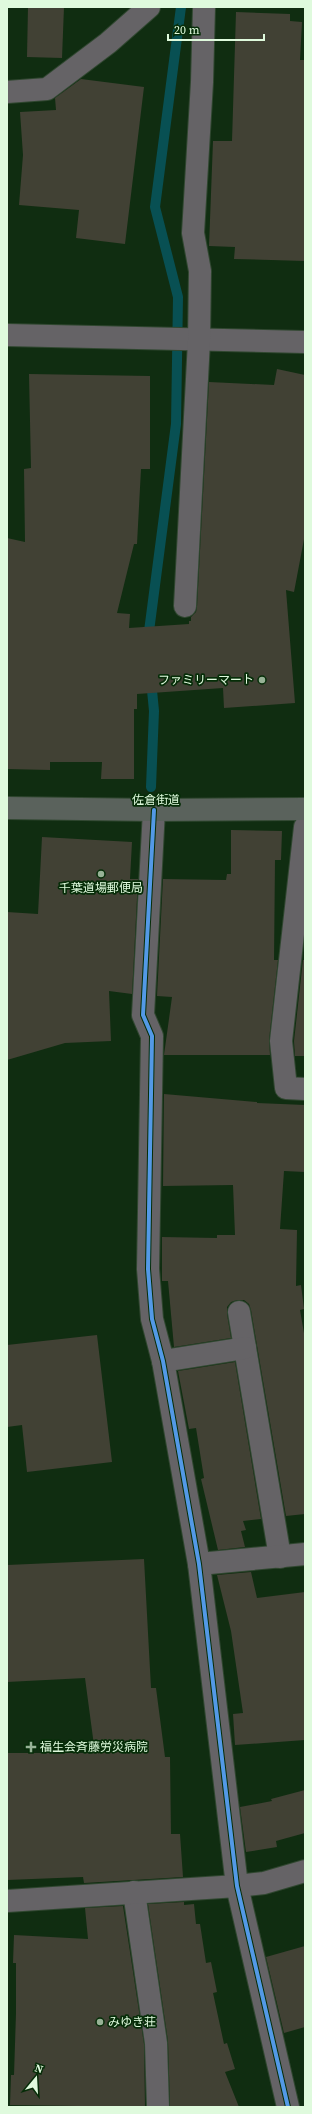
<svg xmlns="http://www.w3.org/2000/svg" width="312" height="2114" viewBox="0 0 312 2114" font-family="'Source Serif 4','Noto Sans JP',serif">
<rect width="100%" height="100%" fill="#102d11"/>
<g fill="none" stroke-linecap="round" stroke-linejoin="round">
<g stroke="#085053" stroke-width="10">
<polyline points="148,639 176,424 178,297 155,207 181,7"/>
<polyline points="151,787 154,711 151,680"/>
</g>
</g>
<g fill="#414134">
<polygon points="28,7 64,7 62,58 27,57"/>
<polygon points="236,12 290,14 290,21 302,22 300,60 305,60 305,261 234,259 235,247 209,246 213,141 232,141"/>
<polygon points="81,79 144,87 125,244 76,238 79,210 19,205 23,155 20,112 56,110 55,98"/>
<polygon points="277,369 305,375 305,534 294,592 286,590 295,703 224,708 223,688 137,694 137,709 134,709 134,779 101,779 102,762 50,762 50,770 7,769 7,538 25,542 24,469 31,468 29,374 150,376 150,469 141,469 137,544 134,544 117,613 130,614 129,628 189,624 189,621 191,621 191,617 196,612 197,607 209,382 274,385"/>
<polygon points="231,830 282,831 281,860 275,860 274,960 278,960 269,1040 270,1055 164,1055 172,997 157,996 163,879 226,880 227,874 231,874"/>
<polygon points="42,837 132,842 130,879 138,879 132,994 109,991 111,1041 65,1043 7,1060 7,912 38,914"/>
<polygon points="303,960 305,960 305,1056 295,1056 294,1041"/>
<polygon points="164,1094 257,1102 257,1103 305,1105 305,1172 284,1171 280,1229 297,1230 296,1286 301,1285 304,1309 300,1310 305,1339 305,1514 286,1516 251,1310 249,1304 244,1300 237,1300 231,1302 227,1307 227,1314 231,1338 174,1347 168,1281 162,1281 162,1237 217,1238 217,1235 235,1235 233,1185 163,1186"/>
<polygon points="97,1335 112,1462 27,1472 22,1425 7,1427 7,1345"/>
<polygon points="235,1362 261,1519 243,1521 246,1530 241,1531 245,1547 218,1550 201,1479 204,1478 196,1428 189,1429 178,1371"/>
<polygon points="144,1559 151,1688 156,1688 165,1757 170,1757 171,1834 180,1834 183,1877 84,1883 83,1877 7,1880 7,1753 95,1753 85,1678 7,1682 7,1565"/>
<polygon points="251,1572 257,1598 305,1592 305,1740 235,1745 233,1714 243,1713 231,1631 217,1575"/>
<polygon points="305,1790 305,1833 276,1841 277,1847 246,1852 240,1807 272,1801 271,1799"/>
<polygon points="184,1902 184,1905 194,1904 196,1924 200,1924 206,1963 211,1962 217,1992 213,1993 224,2044 227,2043 235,2069 225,2072 239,2107 170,2107 168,2041 148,1904"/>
<polygon points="123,1906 144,2044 145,2107 10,2105 11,2075 14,2075 16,2013 16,1963 13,1963 14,1935 88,1939 85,1908"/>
<polygon points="305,1946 305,2027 284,2033 266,1957"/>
</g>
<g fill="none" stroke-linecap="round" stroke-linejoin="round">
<defs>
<g id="minor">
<polyline points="7,92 47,89 108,43 149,7"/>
<polyline points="7,335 305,342"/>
<polyline points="185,606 199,341 200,271 193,233 202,82 204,7"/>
<polyline points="154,810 143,1015 152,1036 148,1269 152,1319 163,1361 199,1564 237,1886 288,2107"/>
<polyline points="305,827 281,1041 286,1088 305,1089"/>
<polyline points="239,1312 280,1557"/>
<polyline points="163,1361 245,1348"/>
<polyline points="199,1564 305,1554"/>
<polyline points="134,1892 156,2043 158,2107"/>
<polyline points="7,1901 237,1886 264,1883 305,1871"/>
</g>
<polyline id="trunk" points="7,808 154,810 305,809"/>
</defs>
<use href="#minor" stroke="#304730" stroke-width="24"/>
<use href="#trunk" stroke="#304730" stroke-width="24"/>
<use href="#minor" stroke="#656366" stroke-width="22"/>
<use href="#trunk" stroke="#5a625c" stroke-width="22"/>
<defs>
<polyline id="cycleway" points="154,810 143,1015 152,1036 148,1269 152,1319 163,1361 199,1564 237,1886 288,2107"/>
</defs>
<use href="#cycleway" stroke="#062d08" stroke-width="6"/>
<use href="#cycleway" stroke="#5399e6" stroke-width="4"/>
</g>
<g fill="#97b296" stroke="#062d08" stroke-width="1.5">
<circle cx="262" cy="680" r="4"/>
<circle cx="101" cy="874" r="4"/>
<path d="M29 1741h4v4h4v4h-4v4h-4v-4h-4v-4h4z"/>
<circle cx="100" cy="2022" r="4"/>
</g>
<g text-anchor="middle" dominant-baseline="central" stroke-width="3.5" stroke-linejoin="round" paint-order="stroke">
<g font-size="12" fill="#dffadd" stroke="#062d08" text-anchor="start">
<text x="254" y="680" text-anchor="end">ファミリーマート</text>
<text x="101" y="888" text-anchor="middle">千葉道場郵便局</text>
<text x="40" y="1747">福生会斉藤労災病院</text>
<text x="108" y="2022">みゆき荘</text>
</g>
<g font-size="12" fill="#dffadd" stroke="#062d08">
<text x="156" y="800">佐倉街道</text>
</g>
</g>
<rect width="312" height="2114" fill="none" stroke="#dffadd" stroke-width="16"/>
<g transform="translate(36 2078) rotate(18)" stroke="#062d08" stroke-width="3" paint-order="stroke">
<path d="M0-3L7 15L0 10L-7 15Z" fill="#dffadd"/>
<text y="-6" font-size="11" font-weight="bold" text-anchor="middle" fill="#dffadd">N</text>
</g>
<path d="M168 34v6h96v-6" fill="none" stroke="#dffadd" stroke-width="2"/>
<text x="174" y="34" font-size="12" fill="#dffadd" stroke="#062d08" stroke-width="3" paint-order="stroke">20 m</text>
</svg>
